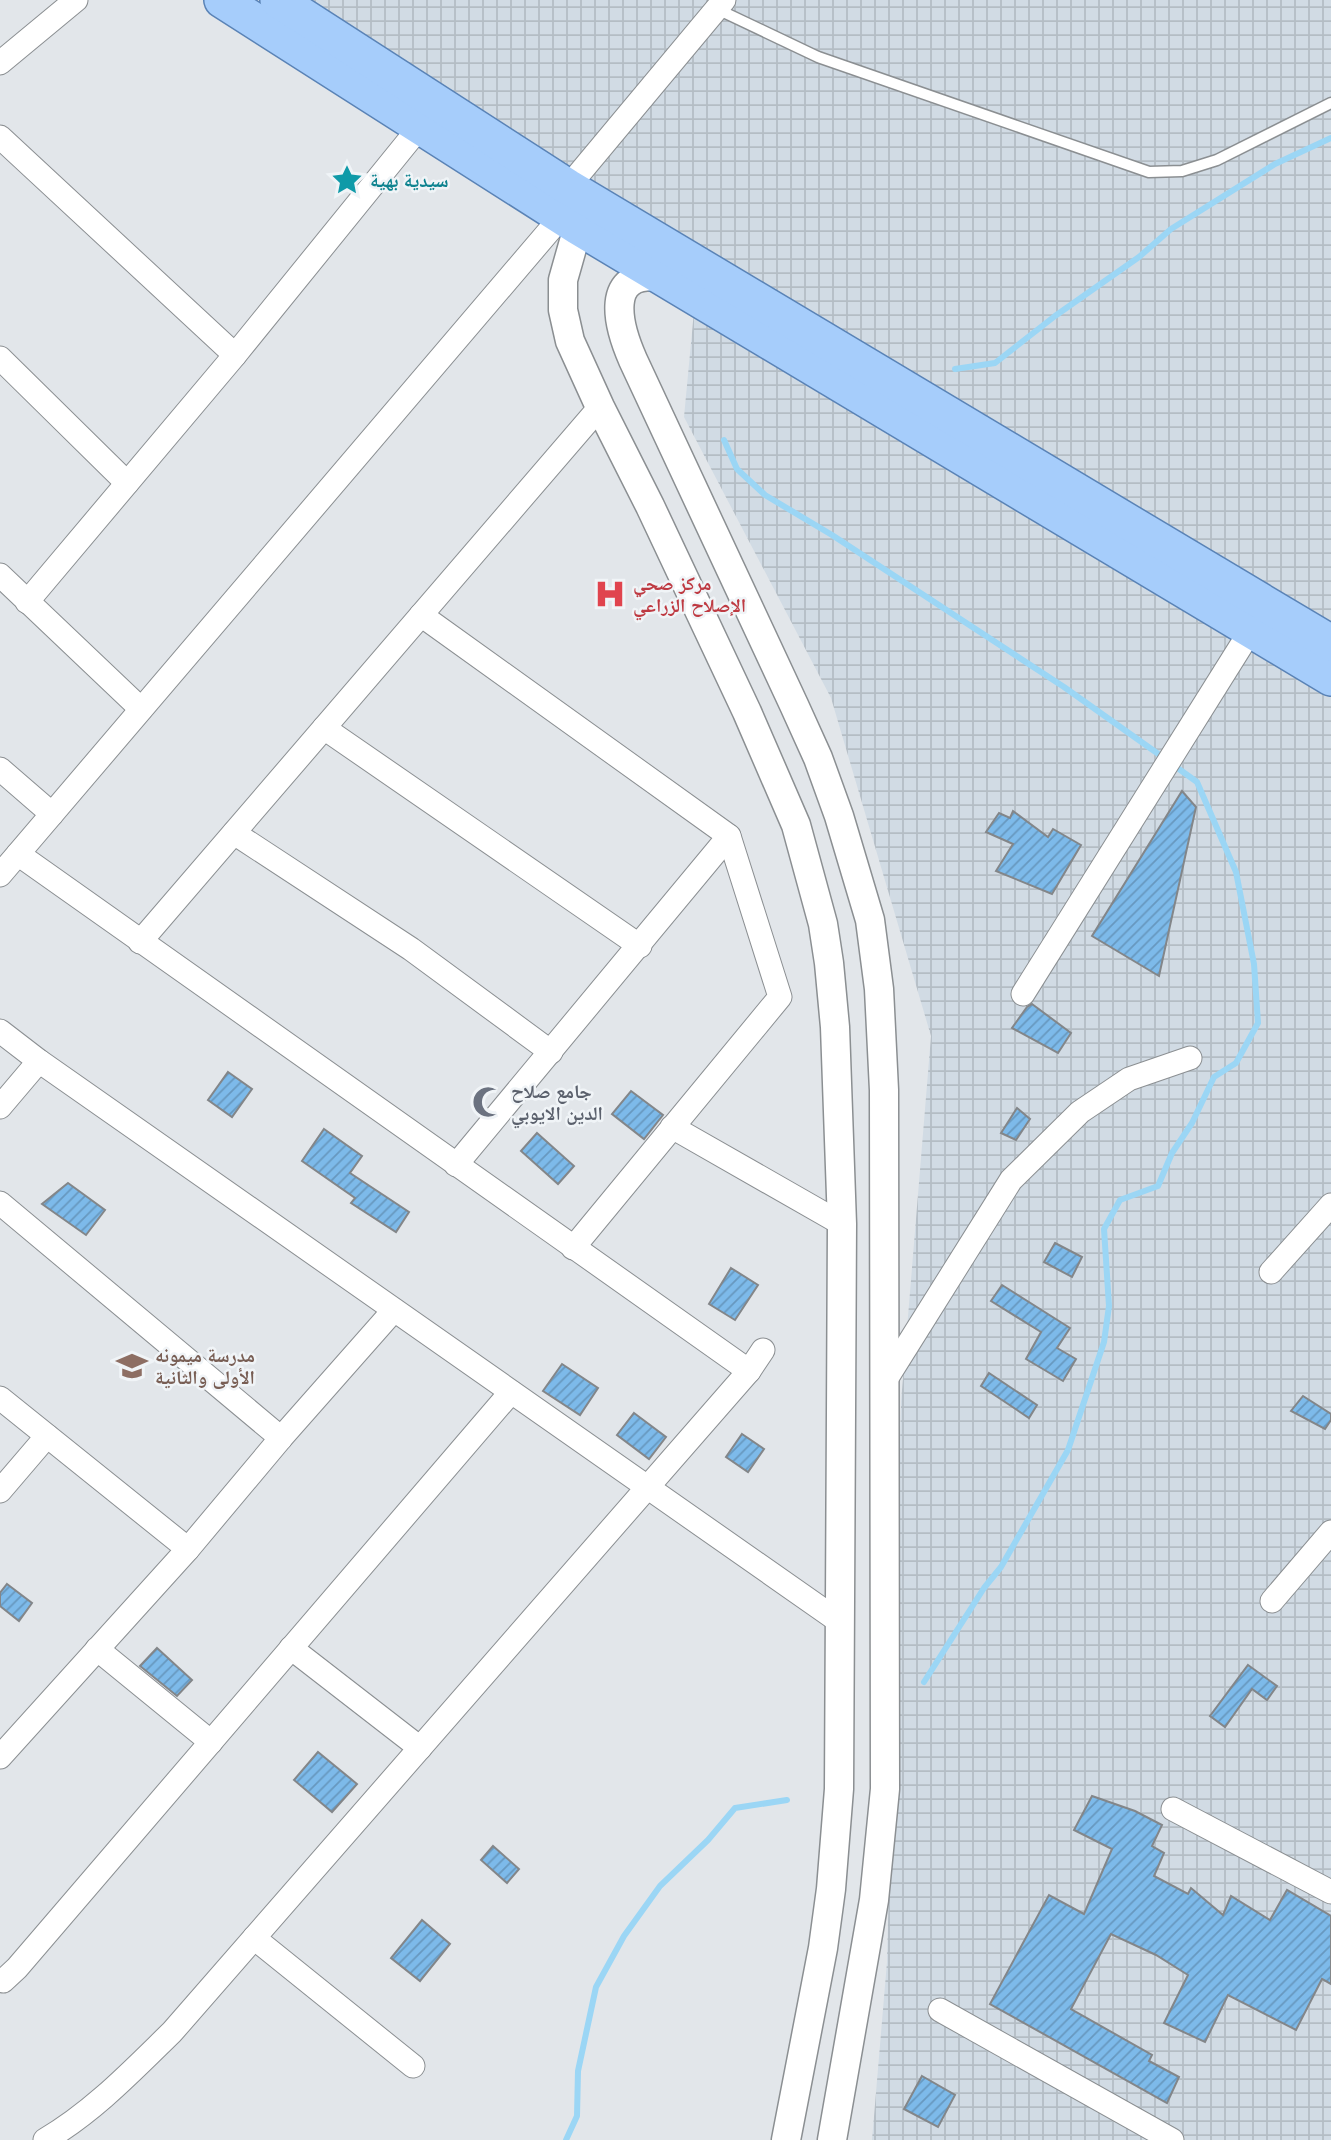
<svg xmlns="http://www.w3.org/2000/svg" width="1331" height="2140" viewBox="0 0 1331 2140" font-family="Montserrat,'Noto Naskh Arabic',sans-serif">
<defs>
<pattern id="industrial-grid" width="8" height="8" patternUnits="userSpaceOnUse" patternTransform="scale(1.75)"><rect width="8" height="8" fill="#d1dbe4"/><path d="M0 4h8M4 0v8" fill="none" stroke="#b4bdc4"/></pattern>
<pattern id="building-hatch" width="6" height="6" patternUnits="userSpaceOnUse" patternTransform="scale(1.75)"><rect width="6" height="6" fill="#7dbaea"/><path d="M-1 1l2-2M0 6l6-6M5 7l2-2" fill="none" stroke="#6798bf"/></pattern>
</defs>
<rect width="100%" height="100%" fill="#e2e6ea"/>
<polygon fill="url(#industrial-grid)" points="286,0 1331,0 1331,2140 872,2140 887,1962 901,1402 931,1036 831,698 684,417 699,258"/>
<g fill="none" stroke-linecap="round" stroke-linejoin="round">
<g stroke="#9bd6f5" stroke-width="6">
<polyline points="955,369 995,363 1055,316 1139,257 1171,229 1275,164 1331,138"/>
<polyline points="724,440 737,469 765,495 832,535 1064,687 1164,758"/>
<polyline points="924,1682 984,1588 1001,1567 1068,1450 1104,1342 1109,1306 1104,1229 1120,1200 1158,1186 1172,1153 1192,1123 1214,1077 1236,1063 1258,1023 1254,964 1236,872 1197,782 1172,764"/>
<polyline points="566,2140 577,2116 578,2071 596,1987 624,1936 660,1886 708,1840 735,1808 787,1800"/>
</g>
</g>
<g fill="url(#building-hatch)" stroke="#838689" stroke-width="2">
<polygon points="1182,791 1196,807 1159,976 1092,936"/>
<polygon points="1013,811 1048,837 1053,829 1081,845 1052,894 996,871 1013,844 986,832 999,813 1010,818"/>
<polygon points="1032,1004 1071,1033 1058,1053 1012,1028 1027,1007"/>
<polygon points="228,1072 252,1089 232,1117 208,1100"/>
<polygon points="631,1091 663,1115 644,1139 612,1114"/>
<polygon points="1017,1108 1030,1119 1016,1140 1001,1133"/>
<polygon points="324,1129 362,1156 350,1173 409,1212 396,1232 351,1203 355,1198 302,1161"/>
<polygon points="537,1133 574,1166 558,1184 521,1151"/>
<polygon points="68,1183 105,1210 86,1235 42,1204"/>
<polygon points="1055,1243 1082,1257 1072,1277 1044,1262"/>
<polygon points="731,1268 758,1285 735,1320 709,1304"/>
<polygon points="1002,1285 1070,1328 1057,1348 1076,1359 1063,1381 1026,1359 1041,1332 991,1301"/>
<polygon points="562,1364 598,1388 580,1415 543,1391"/>
<polygon points="989,1373 1037,1405 1029,1418 981,1386"/>
<polygon points="1303,1396 1331,1414 1331,1420 1325,1429 1291,1411"/>
<polygon points="634,1413 666,1437 649,1459 617,1435"/>
<polygon points="742,1434 764,1449 748,1472 726,1457"/>
<polygon points="7,1584 32,1603 19,1621 0,1606 0,1593"/>
<polygon points="157,1648 192,1680 177,1696 140,1666"/>
<polygon points="1248,1665 1277,1686 1267,1700 1252,1689 1225,1727 1210,1716"/>
<polygon points="318,1752 357,1784 332,1812 294,1780"/>
<polygon points="1092,1796 1135,1811 1162,1825 1152,1846 1164,1853 1154,1876 1188,1894 1191,1888 1223,1915 1231,1896 1270,1920 1287,1890 1331,1916 1331,1984 1322,1979 1296,2030 1228,1995 1205,2042 1164,2023 1188,1975 1156,1955 1111,1934 1071,2009 1152,2055 1149,2061 1179,2077 1167,2103 990,2004 1049,1895 1084,1914 1112,1849 1074,1830"/>
<polygon points="493,1846 519,1869 507,1883 481,1860"/>
<polygon points="422,1920 450,1944 420,1981 391,1958"/>
<polygon points="922,2076 955,2095 938,2127 904,2109"/>
</g>
<g fill="none" stroke-linecap="round" stroke-linejoin="round">
<defs>
<polyline id="service" points="717,9 818,57 1149,172 1182,171 1217,160 1331,103"/>
<g id="minor">
<polyline points="0,63 76,0"/>
<polyline points="0,137 235,355"/>
<polyline points="568,187 724,0"/>
<polyline points="0,358 127,483"/>
<polyline points="0,575 141,709"/>
<polyline points="27,602 235,355 419,128"/>
<polyline points="421,615 729,836 780,997 573,1248"/>
<polyline points="324,728 640,946"/>
<polyline points="0,769 52,814"/>
<polyline points="234,833 411,949 551,1052"/>
<polyline points="18,854 749,1371"/>
<polyline points="0,875 561,217"/>
<polyline points="140,942 600,407"/>
<polyline points="1023,994 1251,630"/>
<polyline points="0,1031 39,1061 840,1622"/>
<polyline points="0,1107 39,1061"/>
<polyline points="672,1127 842,1224"/>
<polyline points="456,1165 729,836"/>
<polyline points="0,1203 281,1438"/>
<polyline points="1271,1272 1331,1205"/>
<polyline points="885,1381 1011,1180 1080,1112 1129,1079 1190,1058"/>
<polyline points="0,1398 188,1549"/>
<polyline points="0,1491 47,1436"/>
<polyline points="1272,1601 1331,1532"/>
<polyline points="291,1648 420,1748"/>
<polyline points="97,1649 211,1742"/>
<polyline points="0,1757 188,1549 281,1438 394,1310"/>
<polyline points="1173,1809 1331,1892"/>
<polyline points="254,1938 413,2066"/>
<polyline points="0,1980 3,1981 17,1968 511,1392"/>
<polyline points="940,2010 1172,2140"/>
<path d="M45,2140C93,2112 132,2071 172,2032L749,1371L763,1350"/>
</g>
<g id="tertiary">
<polyline points="578,227 563,280 563,310 570,341 600,407 650,506 747,712 796,825 823,924 829,963 835,1027 842,1224 839,1789 831,1889 823,1948 786,2140"/>
<path d="M661,277C603,270 618,326 633,360L794,705L818,758L839,816L870,920L879,989L884,1090L885,1789L874,1900L832,2140"/>
</g>
<g id="primary">
<polyline points="222,0 578,227 1331,678"/>
<polyline points="278,0 568,187 1331,643"/>
</g>
</defs>
<use href="#service" stroke="#8b8f92" stroke-width="13"/>
<use href="#minor" stroke="#8b8f92" stroke-width="25"/>
<use href="#tertiary" stroke="#8b8f92" stroke-width="31"/>
<use href="#primary" stroke="#5a83b6" stroke-width="38"/>
<use href="#service" stroke="#fff" stroke-width="10"/>
<use href="#minor" stroke="#fff" stroke-width="23"/>
<use href="#tertiary" stroke="#fff" stroke-width="28"/>
<use href="#primary" stroke="#a6cdfb" stroke-width="35"/>
</g>
<defs>
<symbol id="sight-bare" viewBox="-9 -9 18 18"><path d="M0-6L1.8-2.2L6-1.7L2.9 1.2L3.7 5.4L0 3.3L-3.7 5.4L-2.9 1.2L-6-1.7L-1.8-2.2Z" fill="#0f9aa8" stroke="#f0f4f7" stroke-width="2.5" paint-order="stroke"/></symbol>
<symbol id="hospital-bare" viewBox="-9 -9 18 18"><path d="M-5-5h3v3.5h4V-5h3V5h-3V1.5h-4V5h-3Z" fill="#e0444e" stroke="#f0f4f7" stroke-width="2.5" paint-order="stroke"/></symbol>
<symbol id="mosque-bare" viewBox="-9 -9 18 18"><path d="M3.5-4.9A6 6 0 1 0 3.5 4.9A5 5 0 1 1 3.5-4.9Z" fill="#6b7280" stroke="#f0f4f7" stroke-width="2.5" paint-order="stroke"/></symbol>
<symbol id="school-bare" viewBox="-9 -9 18 18"><path d="M0-5L7-2L0 1L-7-2ZM-4 1L0 2.5L4 1V4Q0 6-4 4Z" fill="#8d6e63" stroke="#f0f4f7" stroke-width="2.5" paint-order="stroke"/></symbol>
</defs>
<g fill-rule="evenodd">
<use href="#sight-bare" x="325" y="158" width="44" height="44"/>
<use href="#hospital-bare" x="588" y="572" width="44" height="44"/>
<use href="#mosque-bare" x="466" y="1080" width="44" height="44"/>
<use href="#school-bare" x="110" y="1344" width="44" height="44"/>
</g>
<g text-anchor="middle" dominant-baseline="central" stroke-width="5" stroke-linejoin="round" paint-order="stroke">
<g font-size="19" font-weight="bold" fill="#0d838f" stroke="#f0f4f7" text-anchor="start">
<text x="370" y="180">سيدية بهية</text>
</g>
<g font-size="19" font-weight="bold" fill="#be3a42" stroke="#f0f4f7" text-anchor="start">
<text x="633" y="583">مركز صحي<tspan x="633" dy="22">الإصلاح الزراعي</tspan></text>
</g>
<g font-size="19" font-weight="bold" fill="#5b616d" stroke="#f0f4f7" text-anchor="start">
<text x="511" y="1091">جامع صلاح<tspan x="511" dy="22">الدين الايوبي</tspan></text>
</g>
<g font-size="19" font-weight="bold" fill="#785e54" stroke="#f0f4f7" text-anchor="start">
<text x="155" y="1355">مدرسة ميمونه<tspan x="155" dy="22">الأولى والثانية</tspan></text>
</g>
</g>
</svg>
